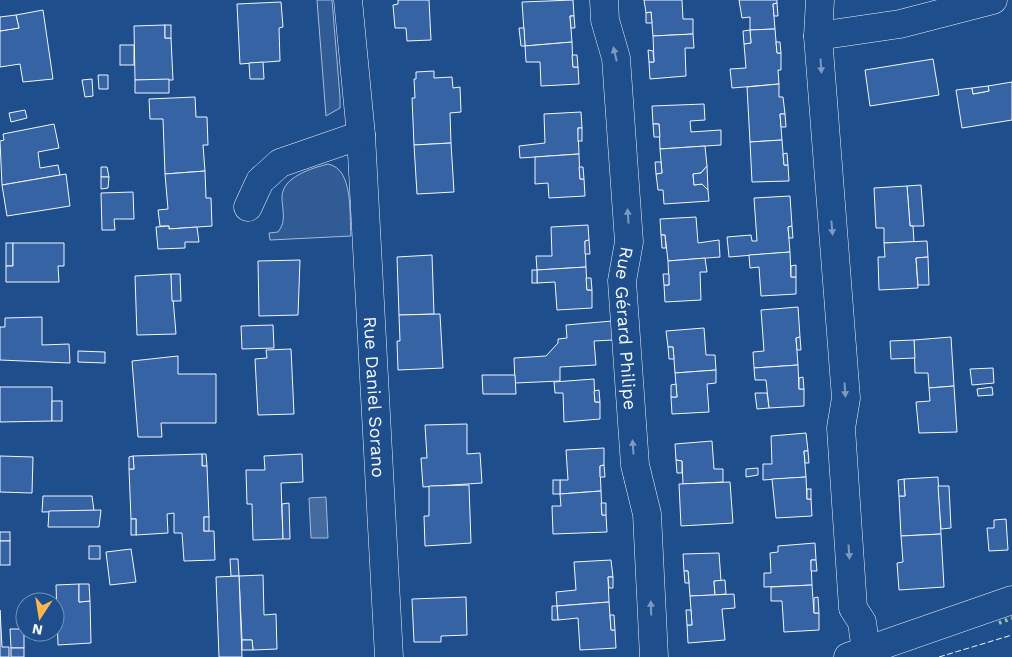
<svg xmlns="http://www.w3.org/2000/svg" width="1012" height="657" viewBox="0 0 1012 657" font-family="'Work Sans',sans-serif">
<rect width="100%" height="100%" fill="#1f4e8c"/>
<g fill="#305b95" stroke="#a8bbd7">
<polygon points="317,0 332,0 340,97 340,108 326,116"/>
<path d="M328,164C354,169 349,214 351,236L270,240L269,233L278,232C287,221 282,210 282,197C282,177 312,168 328,164Z"/>
</g>
<polygon fill="#446ba0" stroke="#a8bbd7" points="326,497 328,538 311,538 309,498"/>
<g fill="#3563a3" stroke="#f2f6ff">
<polygon points="398,0 429,0 431,40 407,41 406,28 395,28 393,5 398,4"/>
<polygon points="573,0 574,16 570,16 572,42 525,46 522,2"/>
<polygon points="644,0 682,0 683,19 693,19 693,34 653,36 651,12 646,13"/>
<polygon points="739,0 777,0 777,3 773,4 775,29 750,30 750,17 742,18"/>
<polygon points="281,2 283,27 279,28 280,61 240,64 237,4"/>
<polygon points="777,3 778,16 774,16 773,4"/>
<polygon points="43,10 53,79 23,82 20,64 0,67 0,31 19,28 16,15"/>
<polygon points="651,12 652,23 646,23 646,13"/>
<polygon points="16,15 19,28 0,31 0,17"/>
<polygon points="570,16 574,16 575,28 571,28"/>
<polygon points="165,25 165,38 171,38 173,80 135,80 134,26"/>
<rect x="165" y="25" width="6" height="13"/>
<polygon points="519,28 524,28 525,46 521,46"/>
<polygon points="775,29 777,53 781,53 781,70 778,70 779,84 732,88 730,69 746,68 744,44 751,43 750,30"/>
<polygon points="750,30 751,43 744,44 743,31"/>
<polygon points="693,34 694,48 685,48 686,76 650,79 649,62 654,62 653,36"/>
<polygon points="572,42 573,67 578,67 579,84 541,86 540,62 526,62 525,46"/>
<polygon points="776,42 780,42 781,53 777,53"/>
<rect x="120" y="45" width="14" height="20"/>
<polygon points="648,50 653,51 654,62 649,62"/>
<polygon points="572,55 577,55 578,67 573,67"/>
<polygon points="933,59 939,95 870,106 865,70"/>
<polygon points="263,62 264,79 250,79 249,63"/>
<polygon points="434,71 434,78 452,77 453,88 460,87 461,112 450,113 451,143 414,145 412,98 415,98 414,79 416,79 416,72"/>
<polygon points="98,75 108,75 108,89 99,89"/>
<polygon points="92,79 93,96 85,97 82,80"/>
<polygon points="169,79 169,93 135,93 135,80"/>
<polygon points="1012,82 1012,120 962,128 956,90 972,88 973,94 989,91 988,86"/>
<polygon points="779,84 779,97 783,97 785,114 780,114 782,140 750,142 747,87"/>
<polygon points="988,86 989,91 973,94 972,88"/>
<polygon points="195,97 196,117 207,117 208,145 203,145 205,171 165,174 163,119 150,119 149,99"/>
<polygon points="704,104 705,120 690,121 691,132 721,130 721,145 660,149 659,124 653,124 652,106"/>
<polygon points="25,110 27,118 11,122 9,113"/>
<polygon points="581,112 582,128 578,128 579,154 520,158 519,146 545,143 544,114"/>
<polygon points="780,114 785,114 786,127 781,127"/>
<polygon points="54,124 59,148 38,152 40,168 58,165 60,175 2,185 0,141 4,140 3,134"/>
<polygon points="653,124 659,124 660,137 654,137"/>
<rect x="578" y="128" width="4" height="13"/>
<polygon points="782,140 784,165 788,165 789,181 752,182 750,142"/>
<polygon points="451,143 454,192 417,194 414,145"/>
<polygon points="705,146 707,166 701,173 693,174 694,185 702,184 708,190 709,201 664,204 663,190 658,190 656,174 662,173 660,149"/>
<polygon points="787,153 788,165 784,165 783,154"/>
<polygon points="579,154 580,179 584,179 585,196 549,198 548,183 535,184 535,157"/>
<polygon points="655,162 661,162 662,173 656,174"/>
<polygon points="707,166 708,190 702,184 694,185 693,174 701,173"/>
<polygon points="101,167 107,167 109,177 101,177"/>
<polygon points="579,167 583,167 584,179 580,179"/>
<polygon points="205,171 206,198 211,198 212,226 169,229 169,226 160,226 158,210 168,209 165,174"/>
<polygon points="66,174 70,206 7,216 2,185"/>
<polygon points="101,177 109,177 108,188 101,189"/>
<polygon points="921,185 924,226 910,226 907,186"/>
<polygon points="907,186 910,226 913,226 914,242 884,243 884,228 876,228 874,188"/>
<polygon points="133,192 134,219 114,219 115,230 102,230 101,193"/>
<polygon points="790,196 792,226 788,227 790,252 729,257 727,237 751,235 752,241 757,241 754,198"/>
<polygon points="696,217 698,243 719,240 720,257 668,261 665,235 661,235 660,219"/>
<polygon points="588,225 589,240 585,241 586,267 537,270 536,256 552,256 551,227"/>
<polygon points="169,226 169,229 197,227 199,242 185,242 185,248 158,249 156,227"/>
<polygon points="792,226 793,238 789,238 788,227"/>
<polygon points="661,235 665,235 666,248 662,248"/>
<polygon points="589,240 590,254 585,254 585,241"/>
<polygon points="927,241 928,257 916,258 918,288 879,290 878,257 885,257 884,243"/>
<rect x="6" y="243" width="7" height="23"/>
<polygon points="13,243 64,243 64,266 58,266 59,282 6,282 6,266 13,266"/>
<polygon points="790,252 791,277 796,277 796,294 761,296 759,267 750,268 749,255"/>
<polygon points="432,255 434,314 399,315 397,257"/>
<polygon points="928,257 929,285 918,285 916,258"/>
<polygon points="705,258 707,272 700,272 701,300 665,302 664,285 669,285 668,261"/>
<polygon points="300,260 298,315 259,316 258,261"/>
<polygon points="796,265 796,277 791,277 791,266"/>
<polygon points="586,267 587,290 592,290 592,308 557,310 555,282 537,283 537,270"/>
<rect x="532" y="270" width="5" height="13"/>
<polygon points="171,274 176,334 137,335 135,276"/>
<polygon points="171,274 180,274 181,301 172,301"/>
<polygon points="663,274 669,274 669,285 664,285"/>
<polygon points="586,278 591,278 592,290 587,290"/>
<polygon points="798,307 800,337 796,338 798,365 754,368 753,352 764,351 761,310"/>
<polygon points="440,314 443,368 398,370 397,341 400,341 399,315"/>
<polygon points="42,317 42,345 69,344 70,363 0,360 0,327 5,327 5,318"/>
<polygon points="612,321 613,340 594,341 596,365 560,367 560,381 515,383 514,358 546,356 558,343 558,339 567,338 566,325"/>
<polygon points="273,325 274,348 242,349 241,326"/>
<polygon points="704,328 706,355 715,355 716,370 675,373 673,347 668,347 666,331"/>
<polygon points="800,337 801,350 797,350 796,338"/>
<polygon points="951,337 954,386 929,388 928,373 915,373 914,340"/>
<polygon points="914,340 915,358 891,359 890,341"/>
<polygon points="668,347 673,347 674,359 669,359"/>
<polygon points="291,349 294,414 258,415 255,359 267,358 266,350"/>
<polygon points="78,351 105,352 105,363 78,362"/>
<polygon points="178,356 178,374 216,374 216,423 161,423 162,437 138,437 132,361"/>
<polygon points="798,365 799,389 804,389 804,406 769,408 766,380 755,380 754,368"/>
<polygon points="993,368 994,383 972,385 970,369"/>
<polygon points="716,370 716,383 707,384 709,412 672,414 671,397 677,397 675,373"/>
<polygon points="482,375 515,375 516,394 483,394"/>
<polygon points="803,377 804,389 799,389 799,378"/>
<polygon points="594,379 595,402 600,402 600,419 564,422 563,393 555,393 554,382"/>
<polygon points="676,384 677,397 671,397 671,385"/>
<polygon points="954,386 957,432 919,433 916,402 930,401 929,388"/>
<polygon points="0,387 52,387 52,421 0,422"/>
<polygon points="992,387 993,395 978,396 977,389"/>
<polygon points="599,390 600,402 595,402 594,391"/>
<polygon points="755,393 767,393 769,408 757,409"/>
<rect x="52" y="401" width="10" height="20"/>
<polygon points="467,424 467,454 480,453 482,483 423,487 421,458 427,458 425,425"/>
<polygon points="806,433 808,451 804,451 806,477 763,480 763,464 772,464 771,436"/>
<polygon points="712,441 714,469 723,469 723,482 683,484 682,461 676,460 675,444"/>
<polygon points="604,448 604,465 600,466 601,491 560,494 560,480 568,480 566,450"/>
<polygon points="804,451 808,451 809,463 805,463"/>
<polygon points="202,454 206,454 207,466 202,466"/>
<polygon points="202,454 202,466 207,466 209,517 204,517 204,531 214,531 215,560 184,561 182,533 174,533 174,513 167,514 168,533 136,535 136,519 131,519 129,469 134,469 133,456"/>
<polygon points="302,454 303,482 281,483 283,539 253,540 252,504 247,504 246,470 265,470 264,456"/>
<polygon points="0,456 33,457 32,493 0,492"/>
<polygon points="133,456 134,469 129,469 129,457"/>
<polygon points="676,460 682,461 682,473 677,473"/>
<polygon points="604,465 605,477 600,477 600,466"/>
<polygon points="758,468 758,475 746,477 746,469"/>
<polygon points="806,477 807,499 811,499 812,516 776,518 772,479"/>
<polygon points="938,477 941,534 901,536 899,496 905,496 904,479"/>
<polygon points="904,479 905,496 899,496 898,480"/>
<rect x="553" y="480" width="7" height="14"/>
<polygon points="730,482 733,523 681,526 679,484"/>
<polygon points="469,485 471,543 425,546 424,516 429,516 429,486"/>
<polygon points="938,486 949,486 951,528 941,529"/>
<rect x="807" y="489" width="4" height="10"/>
<polygon points="601,491 602,515 606,515 607,532 553,534 552,506 561,506 560,494"/>
<polygon points="43,496 92,496 94,511 42,512"/>
<polygon points="289,503 290,539 283,539 282,504"/>
<polygon points="601,503 606,503 606,515 602,515"/>
<polygon points="101,510 99,527 48,527 49,511"/>
<rect x="204" y="517" width="5" height="14"/>
<rect x="131" y="519" width="5" height="16"/>
<polygon points="1006,519 1008,550 989,551 987,528 994,528 994,520"/>
<rect x="0" y="532" width="10" height="9"/>
<polygon points="941,534 944,587 899,590 897,563 903,562 901,536"/>
<rect x="0" y="541" width="10" height="24"/>
<polygon points="815,543 816,560 811,560 812,585 764,587 764,573 771,573 770,553 778,552 778,546"/>
<rect x="89" y="546" width="11" height="13"/>
<polygon points="131,549 136,582 110,585 106,552"/>
<polygon points="719,553 721,581 714,581 715,595 690,596 688,571 684,571 683,554"/>
<polygon points="230,559 238,559 239,576 231,576"/>
<polygon points="611,560 613,577 608,577 609,602 557,606 556,592 576,590 574,562"/>
<polygon points="811,560 816,560 817,571 811,571"/>
<polygon points="684,571 688,571 689,583 685,583"/>
<polygon points="263,575 264,615 276,614 277,649 253,650 252,640 242,640 239,576"/>
<polygon points="239,576 242,657 219,657 216,577"/>
<polygon points="608,577 613,577 613,588 609,588"/>
<polygon points="725,580 726,594 715,595 714,581"/>
<polygon points="79,584 79,602 90,601 91,643 58,645 56,585"/>
<polygon points="79,584 89,584 90,601 79,602"/>
<polygon points="812,585 814,613 819,613 819,630 784,632 782,601 771,601 771,587"/>
<polygon points="734,594 735,608 722,609 725,640 688,643 687,625 692,625 690,596"/>
<polygon points="466,597 467,635 441,636 441,642 414,642 412,599"/>
<polygon points="818,597 819,613 814,613 814,598"/>
<polygon points="609,602 611,630 615,630 616,648 580,650 578,618 558,620 557,606"/>
<polygon points="552,606 557,606 558,620 552,620"/>
<polygon points="0,610 2,647 9,647 9,657 0,657"/>
<polygon points="686,610 691,610 692,625 687,625"/>
<polygon points="610,615 614,615 615,630 611,630"/>
<polygon points="10,629 24,629 24,648 11,648"/>
<polygon points="242,640 252,640 253,650 242,650"/>
<rect x="11" y="648" width="13" height="9"/>
</g>
<g fill="none" stroke-linecap="round" stroke-linejoin="round">
<defs>
<g id="street">
<path id="s1" d="M348,0L361,135L389,657"/>
<path id="s2" d="M604,0L605,20L616,58L629,242L622,281L635,465L647,514L654,657"/>
<polyline points="820,0 818,36 846,398 841,428 853,608 862,622 866,651"/>
<polyline points="818,36 900,24 993,0"/>
<polyline points="248,207 260,181 280,163 361,135"/>
</g>
<polyline id="secondary" points="848,657 1012,600"/>
</defs>
<use href="#street" stroke="#f2f6ff" stroke-width="29"/>
<use href="#secondary" stroke="#f2f6ff" stroke-width="29"/>
<use href="#street" stroke="#1f4e8c" stroke-width="28"/>
<use href="#secondary" stroke="#1f4e8c" stroke-width="28"/>
<polyline stroke="#97c8a6" stroke-width="4" stroke-dasharray="2.5 4" stroke-linecap="butt" points="999,623 1012,618"/>
<polyline stroke="#f2f6ff" stroke-width="1" stroke-dasharray="6 2.5" stroke-linecap="butt" points="939,657 1012,635"/>
</g>
<defs><path id="oneway-solid" d="M-6-.8H1V-3.2L6.5 0L1 3.2V.8H-6Z" transform="scale(1.25)"/></defs>
<g fill="#7e9ac0">
<use href="#oneway-solid" transform="translate(615 54) rotate(-103)"/>
<use href="#oneway-solid" transform="translate(821 66) rotate(86)"/>
<use href="#oneway-solid" transform="translate(628 216) rotate(-94)"/>
<use href="#oneway-solid" transform="translate(832 228) rotate(85)"/>
<use href="#oneway-solid" transform="translate(845 390) rotate(86)"/>
<use href="#oneway-solid" transform="translate(633 447) rotate(-94)"/>
<use href="#oneway-solid" transform="translate(849 552) rotate(86)"/>
<use href="#oneway-solid" transform="translate(651 608) rotate(-92)"/>
</g>
<g text-anchor="middle" dominant-baseline="central" stroke-width="4" stroke-linejoin="round" paint-order="stroke">
<g font-size="18" fill="#f2f6ff" stroke="#1f4e8c">
<text stroke="none"><textPath href="#s2" startOffset="331">Rue Gérard Philipe</textPath></text>
<text stroke="none"><textPath href="#s1" startOffset="398">Rue Daniel Sorano</textPath></text>
</g>
</g>
<g transform="translate(40 617) rotate(192)"><circle r="24" fill="#1f4e8c" stroke="#7391ba"/>
<path d="M0-4L9 19L0 12L-9 19Z" fill="#ffb74d"/>
<text y="-8" font-size="14" font-weight="bold" text-anchor="middle" fill="#f2f6ff">N</text>
</g>
</svg>
